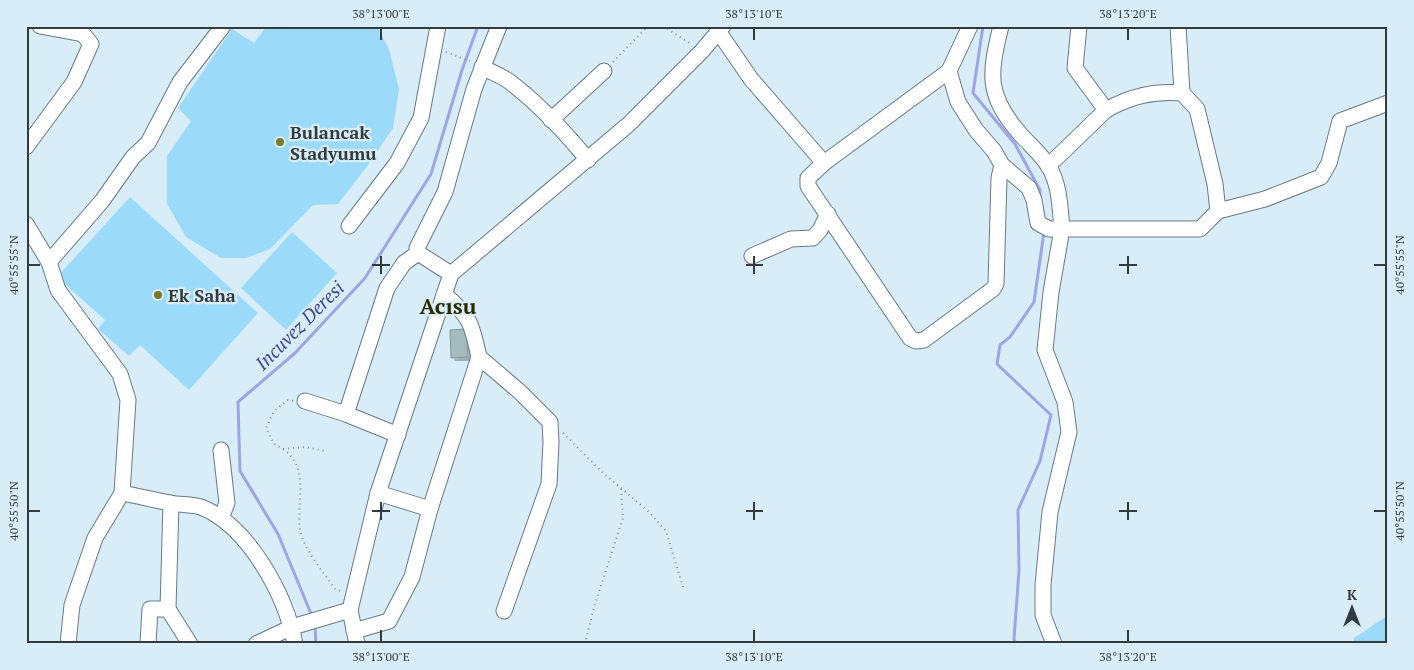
<svg xmlns="http://www.w3.org/2000/svg" width="1414" height="670" viewBox="0 0 1414 670" font-family="'PT Serif',serif">
<defs>
<filter id="shadow"><feDropShadow dx="4" dy="4" stdDeviation="0" flood-color="#0004"/></filter>
</defs>
<rect width="100%" height="100%" fill="#d8edf8"/>
<g fill="#9cdaf9">
<polygon points="267,26 377,26 389,49 399,89 393,128 368,165 338,204 313,205 270,249 246,258 221,258 186,237 167,204 167,156 191,121 178,108 232,29 254,43"/>
<polygon points="130,197 258,313 189,390 140,345 129,356 98,329 105,320 57,277"/>
<polygon points="292,232 337,273 286,330 241,288"/>
<polygon points="1388,615 1388,644 1353,644 1354,638"/>
</g>
<g fill="none" stroke-linecap="round" stroke-linejoin="round">
<g stroke="#9ea5e5" stroke-width="3">
<polyline points="983,26 973,93 1015,144 1040,190 1040,198"/>
<polyline points="312,616 278,534 240,471 238,402 295,353 365,278 431,174 462,70 478,26"/>
<polyline points="315,625 316,644"/>
<polyline points="1016,644 1014,639 1019,570 1018,510 1040,461 1051,415 997,364 1000,345 1010,337 1034,302 1044,232"/>
</g>
</g>
<polygon fill="#a3bbbe" stroke="#7e9599" filter="url(#shadow)" points="466,329 468,357 451,358 450,330"/>
<g fill="none" stroke-linecap="round" stroke-linejoin="round">
<defs>
<g id="minor">
<path d="M1001,26C989,75 986,95 1021,135C1030,145 1042,155 1049,167C1060,185 1060,209 1062,229H1200L1218,211L1215,184L1197,109L1182,93C1153,91 1131,96 1106,110L1075,68L1079,26"/>
<polyline points="1178,26 1182,93"/>
<polyline points="718,31 751,79 824,163 808,178 808,186 910,338 916,341 924,340 993,289 996,284 999,178 1002,165"/>
<path d="M482,67C491,72 502,76 510,82C539,104 565,132 588,160"/>
<polyline points="949,71 958,102 976,130 994,151 1002,165 1029,188 1034,200 1038,223 1049,229 1062,229 1051,292 1045,350 1065,402 1069,432 1050,512 1043,585 1043,615 1054,644"/>
<polyline points="551,120 604,71"/>
<polyline points="26,147 74,82 91,44 83,34 40,26"/>
<polyline points="824,163 949,71 970,26"/>
<polyline points="1048,166 1106,110"/>
<polyline points="1218,211 1265,199 1321,177 1329,163 1340,121 1388,103"/>
<polyline points="26,224 49,262 102,201 133,157 148,143 180,82 223,26"/>
<polyline points="349,226 397,163 421,118 438,26"/>
<polyline points="752,256 791,239 813,238 820,230 828,214"/>
<path d="M49,262L58,290L120,374L128,400L122,493C138,496 154,500 170,503C180,505 192,504 201,507C249,526 286,596 295,644"/>
<polyline points="451,274 418,253 417,248 445,192 474,89 499,26"/>
<path d="M444,294C470,316 472,324 479,357"/>
<polyline points="305,401 346,414 398,435"/>
<polyline points="346,414 387,288 404,263 418,253"/>
<polyline points="221,450 227,503 221,518"/>
<polyline points="378,493 430,509"/>
<polyline points="171,503 168,609 190,644"/>
<polyline points="354,631 389,621 412,577 430,509 479,357 520,392 550,422 551,442 549,484 504,611"/>
<polyline points="68,644 72,605 95,538 122,493"/>
<polyline points="148,644 150,609 168,609"/>
<polyline points="256,644 292,627 350,610"/>
<polyline points="357,644 350,610 378,493 451,274 629,124 702,51 723,26"/>
</g>
</defs>
<use href="#minor" stroke="#687a84" stroke-width="17"/>
<g stroke="#85949c" stroke-width="2" stroke-dasharray="1 4" stroke-linecap="butt">
<polyline points="663,26 691,44"/>
<polyline points="446,52 470,61"/>
<polyline points="613,62 648,26"/>
<path d="M293,401L288,400L274,411L266,428L274,444C313,462 296,496 300,530C303,548 325,575 336,590L341,591"/>
<polyline points="563,433 602,472 649,512 666,531 683,587"/>
<polyline points="283,449 305,447 325,451"/>
<polyline points="585,644 594,607 623,518 621,488"/>
<polyline points="633,644 634,641"/>
</g>
<use href="#minor" stroke="#fff" stroke-width="15"/>
</g>
<path fill="none" stroke="#323b3f" stroke-width="2" d="M381,28V40M754,28V40M1128,28V40M381,256V274M754,256V274M1128,256V274M28,265H40M372,265H390M746,265H763M1119,265H1137M1374,265H1386M381,502V520M754,502V520M1128,502V520M28,511H40M372,511H390M746,511H763M1119,511H1137M1374,511H1386M381,630V642M754,630V642M1128,630V642"/>
<g fill="#797a22" stroke="#d8edf8" stroke-width="2">
<circle cx="280" cy="142" r="5"/>
<circle cx="158" cy="295" r="5"/>
</g>
<g text-anchor="middle" dominant-baseline="central" stroke-width="4.5" stroke-linejoin="round" paint-order="stroke">
<g font-size="18" font-weight="bold" fill="#323b3f" stroke="#d8edf8" text-anchor="start">
<text x="290" y="132">Bulancak<tspan x="290" dy="21">Stadyumu</tspan></text>
<text x="168" y="295">Ek Saha</text>
</g>
<g font-size="19" font-style="italic" fill="#434490" stroke="#d8edf8">
<text transform="translate(299 325) rotate(-45)">Incuvez Deresi</text>
</g>
<g font-size="22" font-weight="bold" fill="#2b2b01" stroke="#d8edf8">
<text x="448" y="305">Acısu</text>
</g>
</g>
<rect width="1414" height="670" fill="none" stroke="#d8edf8" stroke-width="55"/>
<g transform="translate(1352 608)" stroke="#d8edf8" stroke-width="4" paint-order="stroke">
<path d="M0-4L9 19L0 12L-9 19Z" fill="#323b3f"/>
<text y="-8" font-size="14" font-weight="bold" text-anchor="middle" fill="#323b3f">K</text>
</g>
<rect x="28" y="28" width="1358" height="614" fill="none" stroke="#323b3f" stroke-width="2"/>
<g font-size="12" text-anchor="middle" fill="#323b3f">
<text x="381" y="18">38°13'00"E</text>
<text x="754" y="18">38°13'10"E</text>
<text x="1128" y="18">38°13'20"E</text>
<text transform="translate(14 265) rotate(-90)" y="4">40°55'55"N</text>
<text transform="translate(1400 265) rotate(-90)" y="4">40°55'55"N</text>
<text transform="translate(14 511) rotate(-90)" y="4">40°55'50"N</text>
<text transform="translate(1400 511) rotate(-90)" y="4">40°55'50"N</text>
<text x="381" y="661">38°13'00"E</text>
<text x="754" y="661">38°13'10"E</text>
<text x="1128" y="661">38°13'20"E</text>
</g>
</svg>
